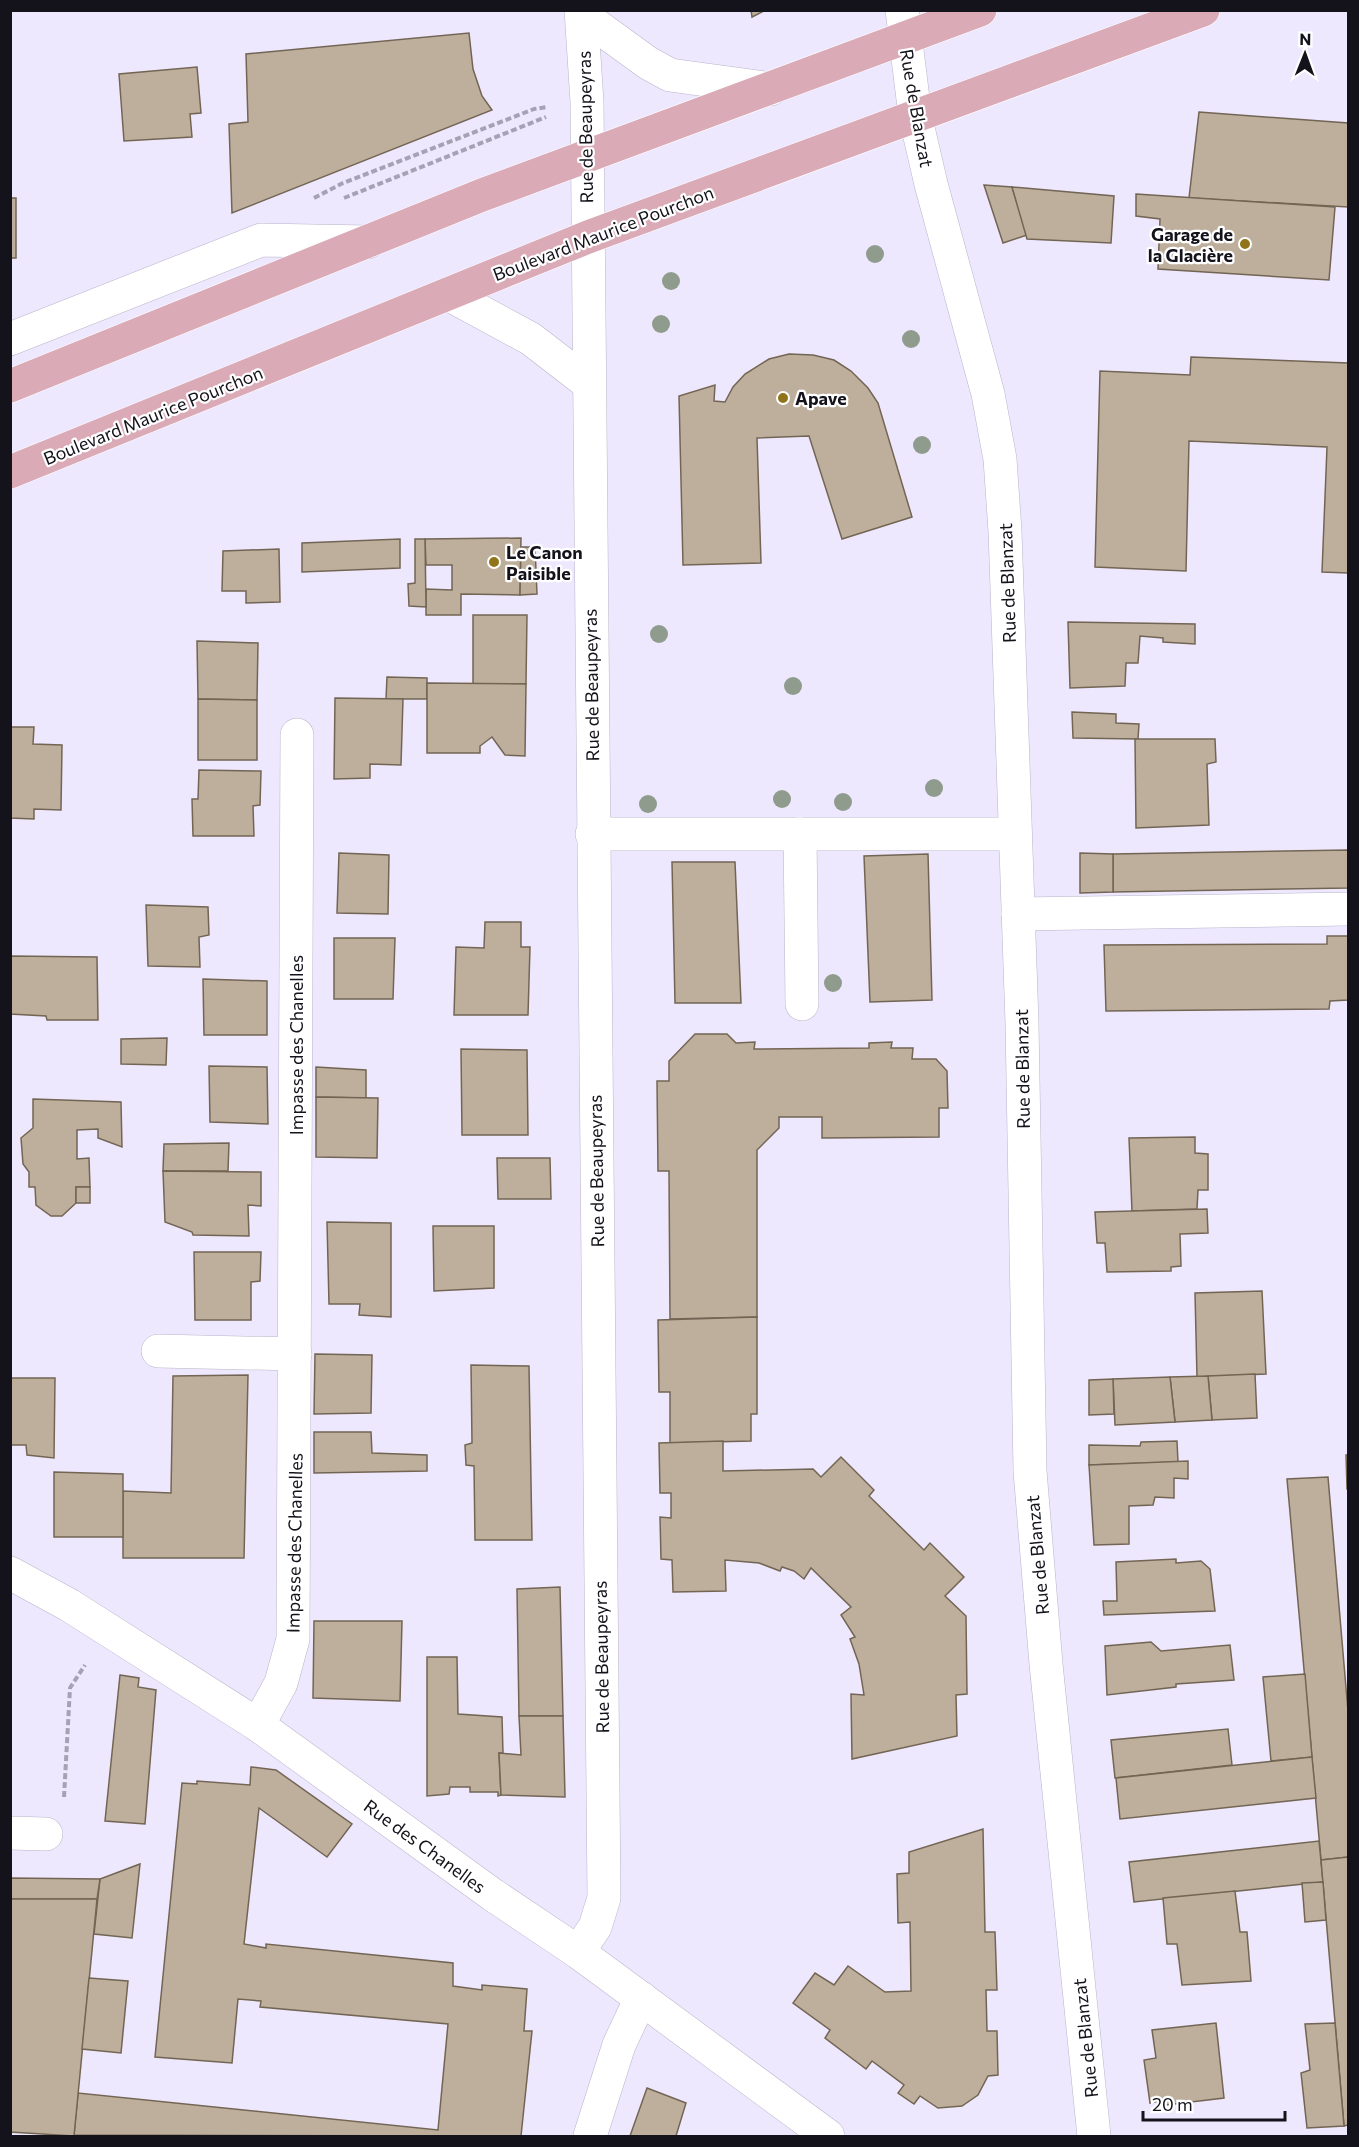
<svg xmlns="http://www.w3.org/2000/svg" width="1359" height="2147" viewBox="0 0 1359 2147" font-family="Commissioner,sans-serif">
<rect width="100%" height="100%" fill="#eee8fe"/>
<g fill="#beaf9d" stroke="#736554" stroke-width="1.5">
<polygon points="751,10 766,10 752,17"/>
<polygon points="469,33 473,69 482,96 492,110 232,213 229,124 248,122 246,54"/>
<polygon points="197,67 201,113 190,114 192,137 124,141 119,74"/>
<polygon points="1199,112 1348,123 1348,207 1189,198"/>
<polygon points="984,185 1012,187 1027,235 1003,243"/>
<polygon points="1012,187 1114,196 1111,243 1027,239"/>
<polygon points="1136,194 1335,207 1329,280 1158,269 1160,219 1136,216"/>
<rect x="10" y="198" width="6" height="60"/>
<polygon points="789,354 813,355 834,360 851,371 868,388 878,403 912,517 842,539 809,436 757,438 761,563 683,565 679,396 715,385 714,401 725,402 733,387 745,374 769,359"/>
<polygon points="1191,357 1348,363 1348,573 1322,572 1327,447 1189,441 1186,571 1095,567 1100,371 1190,375"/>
<polygon points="521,538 520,595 461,594 461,615 426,615 426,589 452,590 452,565 426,565 425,539"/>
<polygon points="400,539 400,568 302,572 302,543"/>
<polygon points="415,539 425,539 426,607 409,606 408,584 415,583"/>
<polygon points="521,547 535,547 537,594 520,595"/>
<polygon points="279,549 280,602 246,603 246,591 222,591 223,551"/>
<polygon points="473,615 527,615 526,684 473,684"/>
<polygon points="1068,622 1195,624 1195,644 1163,642 1163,638 1140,636 1138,663 1126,663 1125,686 1070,688"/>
<polygon points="197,641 258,643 257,700 198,699"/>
<polygon points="387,677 427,678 427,699 386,699"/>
<polygon points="427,683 526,684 525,756 505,755 492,737 480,746 480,753 427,753"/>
<polygon points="335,698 403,699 401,765 370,764 370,778 334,779"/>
<polygon points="198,699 257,700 257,760 198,760"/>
<polygon points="1072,712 1116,714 1116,723 1139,724 1138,739 1073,738"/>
<polygon points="10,727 34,727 33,744 62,745 61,810 34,809 34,819 10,818"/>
<polygon points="1135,739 1215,739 1216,762 1207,764 1209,825 1136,828"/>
<polygon points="199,770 261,771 260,805 253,806 254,836 193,836 192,799 198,799"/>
<polygon points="1348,850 1348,888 1113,892 1113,854"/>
<polygon points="339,853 389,855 388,914 337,913"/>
<polygon points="1080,853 1113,854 1113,892 1080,893"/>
<polygon points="928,854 932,1000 870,1002 864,856"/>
<polygon points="672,862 735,862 741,1003 675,1003"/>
<polygon points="146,905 208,907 209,935 199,937 200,967 148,966"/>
<polygon points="485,922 521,922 521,947 530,947 528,1015 454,1015 456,947 484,948"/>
<polygon points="1327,936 1348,936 1348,1000 1330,1001 1329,1009 1106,1011 1104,945 1327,944"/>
<polygon points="334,938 395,938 393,999 334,999"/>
<polygon points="10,956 97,957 98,1020 47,1020 46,1016 10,1014"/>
<polygon points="203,979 267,981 267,1035 204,1035"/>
<polygon points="695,1034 727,1034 736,1043 755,1042 754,1049 869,1048 869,1043 892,1042 891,1048 913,1048 912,1059 936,1059 947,1071 948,1108 939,1108 939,1137 822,1138 822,1117 779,1117 779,1128 757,1150 757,1317 670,1319 669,1171 658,1171 657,1081 669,1081 669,1061"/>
<polygon points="167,1038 166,1065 121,1064 121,1039"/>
<polygon points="461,1049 527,1050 528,1135 462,1135"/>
<polygon points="209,1066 267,1067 268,1124 210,1122"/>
<polygon points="316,1067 366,1070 366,1098 316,1097"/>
<polygon points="316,1097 378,1098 377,1158 316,1157"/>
<polygon points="33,1099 121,1102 122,1147 98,1138 98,1129 77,1130 77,1159 89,1158 90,1187 76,1187 76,1203 62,1216 51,1216 36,1205 35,1187 29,1187 29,1172 23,1164 21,1138 33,1128"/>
<polygon points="1195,1137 1195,1153 1208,1154 1208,1190 1198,1190 1197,1209 1132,1211 1129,1138"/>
<polygon points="229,1143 228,1171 163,1171 164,1144"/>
<polygon points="497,1158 550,1158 551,1199 498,1199"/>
<polygon points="163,1171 261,1172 261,1206 248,1205 249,1236 193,1235 192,1232 165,1222"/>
<rect x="76" y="1187" width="14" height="16"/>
<polygon points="1207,1209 1208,1233 1180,1234 1181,1266 1171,1267 1171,1271 1107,1272 1105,1243 1097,1243 1095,1212"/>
<polygon points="327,1222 391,1223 391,1317 359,1315 360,1304 329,1304"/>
<polygon points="433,1226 494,1226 494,1288 434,1291"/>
<polygon points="194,1252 261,1252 260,1281 251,1282 251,1320 195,1320"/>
<polygon points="1262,1291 1266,1374 1197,1377 1195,1293"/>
<polygon points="757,1317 757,1414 751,1414 751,1441 670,1443 670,1392 659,1392 658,1320"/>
<polygon points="315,1354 372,1355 371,1413 314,1414"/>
<polygon points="471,1365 529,1366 532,1540 475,1540 474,1466 466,1465 465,1445 472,1443"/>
<polygon points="1255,1374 1257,1418 1212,1420 1208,1376"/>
<polygon points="248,1375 244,1558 123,1558 123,1491 171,1493 173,1376"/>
<polygon points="1208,1376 1212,1420 1175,1422 1170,1377"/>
<polygon points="1170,1377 1175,1422 1115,1425 1113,1379"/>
<polygon points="10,1378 55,1378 54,1458 27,1455 26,1445 10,1445"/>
<polygon points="1113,1379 1114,1414 1089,1415 1089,1380"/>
<polygon points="314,1432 371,1432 372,1453 427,1455 427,1471 314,1473"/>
<polygon points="723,1441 723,1471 813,1469 821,1477 841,1457 874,1490 869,1496 924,1550 930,1543 964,1577 945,1596 966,1616 967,1694 956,1695 957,1736 852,1759 851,1694 864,1695 859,1664 850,1639 855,1637 841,1615 851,1607 811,1568 804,1579 794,1571 782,1567 780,1571 759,1563 725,1560 726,1591 673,1592 672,1560 661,1559 660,1517 671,1518 671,1493 660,1493 659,1443"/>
<polygon points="1177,1441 1178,1462 1089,1465 1089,1445 1140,1446 1141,1442"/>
<polygon points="1346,1455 1348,1455 1348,1489 1347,1489"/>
<polygon points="1188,1461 1188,1479 1174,1478 1174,1498 1155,1497 1153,1505 1129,1506 1129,1544 1094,1545 1089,1465"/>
<polygon points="54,1472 123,1474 123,1537 54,1537"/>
<polygon points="1328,1477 1348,1711 1348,1857 1321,1860 1287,1479"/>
<polygon points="1176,1559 1176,1563 1201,1561 1210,1569 1215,1611 1104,1615 1103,1601 1117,1601 1116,1562"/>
<polygon points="560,1587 563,1716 519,1716 517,1589"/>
<polygon points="314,1621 402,1621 400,1701 313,1698"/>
<polygon points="1151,1642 1161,1651 1230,1645 1234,1680 1176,1684 1176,1687 1107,1695 1105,1646"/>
<polygon points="427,1657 457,1657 458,1714 502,1717 503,1753 499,1753 501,1795 498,1796 498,1792 470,1792 470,1787 450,1787 449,1794 427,1796"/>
<polygon points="1305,1674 1312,1757 1271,1761 1263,1677"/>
<polygon points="120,1675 139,1678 138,1687 156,1690 145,1824 105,1821"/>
<polygon points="519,1716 563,1716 565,1797 501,1795 499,1753 521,1755"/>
<polygon points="1228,1729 1232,1765 1115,1778 1111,1740"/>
<polygon points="1312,1757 1316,1798 1120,1819 1116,1778"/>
<polygon points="251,1767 276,1770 352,1824 327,1857 259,1808 244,1944 266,1948 266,1944 453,1963 453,1986 482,1990 482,1985 527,1989 524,2031 532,2031 521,2136 74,2135 78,2093 438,2130 448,2024 260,2007 261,2001 238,1999 232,2063 155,2057 182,1783 197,1784 197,1781 250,1785"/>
<polygon points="983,1829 985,1932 995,1932 997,1990 986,1990 987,2031 997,2031 998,2075 988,2076 978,2095 962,2106 938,2108 920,2096 914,2104 898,2093 904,2085 872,2061 866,2069 825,2038 830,2030 793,2003 815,1973 834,1985 848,1966 885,1992 911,1991 910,1922 898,1923 897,1874 909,1873 909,1852"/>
<polygon points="1319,1841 1323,1882 1134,1902 1129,1862"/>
<polygon points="1348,1857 1348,2125 1344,2126 1321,1860"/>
<polygon points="140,1864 132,1938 94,1934 100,1879"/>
<polygon points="10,1878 100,1879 97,1899 10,1899"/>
<polygon points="1323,1882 1326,1920 1305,1922 1302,1883"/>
<polygon points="1235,1891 1240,1932 1247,1932 1251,1981 1182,1985 1177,1944 1167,1944 1163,1898"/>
<polygon points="10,1899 97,1899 74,2136 10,2132"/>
<polygon points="89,1978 128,1981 121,2053 82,2049"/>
<polygon points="1216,2023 1224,2098 1158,2106 1159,2101 1150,2103 1144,2060 1156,2058 1152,2030"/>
<polygon points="1335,2023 1344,2126 1307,2128 1301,2073 1310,2070 1305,2024"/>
<polygon points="647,2088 686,2103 676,2136 630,2136"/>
</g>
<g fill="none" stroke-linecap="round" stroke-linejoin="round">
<defs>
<g id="minor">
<polyline points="902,10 915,115 931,184 988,394 1000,459 1005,531 1022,1023 1030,1471 1046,1664 1094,2136"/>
<polyline points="582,15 648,63 670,75 771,89"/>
<polyline points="448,294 531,339 588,383"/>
<polyline points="10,339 261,240 368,242"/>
<polyline points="592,834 1015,834"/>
<polyline points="800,834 802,1004"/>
<polyline points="1018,914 1348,909"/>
<polyline points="158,1351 295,1354"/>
<polyline points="10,1573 69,1605 258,1725 493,1895 578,1952 828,2136"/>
<polyline points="258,1725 281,1683 293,1639 297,735"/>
<polyline points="10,1833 46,1834"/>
<polyline points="578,1952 595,1927 604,1898 587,102 581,10"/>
<polyline points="590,2136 619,2045 641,1998"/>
</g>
<g id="major">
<polyline points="10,386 482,195 980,10"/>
<polyline points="10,472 588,237 1203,10"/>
</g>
</defs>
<use href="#minor" stroke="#b9b4c9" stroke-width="34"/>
<use href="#major" stroke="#fff" stroke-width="34"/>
<g stroke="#a6a1b3" stroke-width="4" stroke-dasharray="6 3" stroke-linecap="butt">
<polyline points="314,198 343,183 534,109 547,107"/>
<polyline points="344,198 546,117"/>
<polyline points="64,1797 70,1688 85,1665"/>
</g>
<use href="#minor" stroke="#fff" stroke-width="33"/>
<use href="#major" stroke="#daaab7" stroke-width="33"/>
</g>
<g fill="#8f9c8d">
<circle cx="875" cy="254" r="9"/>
<circle cx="671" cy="281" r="9"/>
<circle cx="661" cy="324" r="9"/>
<circle cx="911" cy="339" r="9"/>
<circle cx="922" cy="445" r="9"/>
<circle cx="659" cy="634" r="9"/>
<circle cx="793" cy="686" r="9"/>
<circle cx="934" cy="788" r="9"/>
<circle cx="782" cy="799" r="9"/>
<circle cx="843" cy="802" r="9"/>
<circle cx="648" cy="804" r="9"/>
<circle cx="833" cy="983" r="9"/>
</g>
<g fill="#917419" stroke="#fff" stroke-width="2">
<circle cx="1245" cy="244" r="6"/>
<circle cx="783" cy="398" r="6"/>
<circle cx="494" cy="562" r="6"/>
</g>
<g text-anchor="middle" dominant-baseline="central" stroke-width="4.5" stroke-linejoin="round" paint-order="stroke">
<g font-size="18" fill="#14121a" stroke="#fff">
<text transform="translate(917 108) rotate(80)">Rue de Blanzat</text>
<text transform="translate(585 127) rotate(-91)">Rue de Beaupeyras</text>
<text transform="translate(603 233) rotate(-21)">Boulevard Maurice Pourchon</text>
<text transform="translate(153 415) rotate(-22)">Boulevard Maurice Pourchon</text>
<text transform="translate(1007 583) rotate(-92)">Rue de Blanzat</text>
<text transform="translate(591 685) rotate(-91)">Rue de Beaupeyras</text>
<text transform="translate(296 1045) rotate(-90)">Impasse des Chanelles</text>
<text transform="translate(1022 1069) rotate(-91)">Rue de Blanzat</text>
<text transform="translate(596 1171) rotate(-91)">Rue de Beaupeyras</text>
<text transform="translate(294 1543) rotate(-89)">Impasse des Chanelles</text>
<text transform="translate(1037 1555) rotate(-95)">Rue de Blanzat</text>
<text transform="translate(601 1657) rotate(-91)">Rue de Beaupeyras</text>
<text transform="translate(425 1846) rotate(36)">Rue des Chanelles</text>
<text transform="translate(1085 2038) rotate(-96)">Rue de Blanzat</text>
</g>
<g font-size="18" font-weight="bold" fill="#14121a" stroke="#fff" text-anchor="start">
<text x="1233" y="234" text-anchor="end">Garage de<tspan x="1233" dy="21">la Glacière</tspan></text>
<text x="795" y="398">Apave</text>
<text x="506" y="552">Le Canon<tspan x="506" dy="21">Paisible</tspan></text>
</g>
</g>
<rect width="1359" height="2147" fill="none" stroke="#14121a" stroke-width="24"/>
<g transform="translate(1305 54) rotate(1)" stroke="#ffffff" stroke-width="4.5" paint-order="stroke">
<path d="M0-4.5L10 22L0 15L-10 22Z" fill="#14121a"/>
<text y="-9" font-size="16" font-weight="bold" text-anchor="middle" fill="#14121a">N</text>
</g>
<path d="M1143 2111v9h142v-9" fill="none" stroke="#14121a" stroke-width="3"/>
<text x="1152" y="2111" font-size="18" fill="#14121a" stroke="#ffffff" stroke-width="4.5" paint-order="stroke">20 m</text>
</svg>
